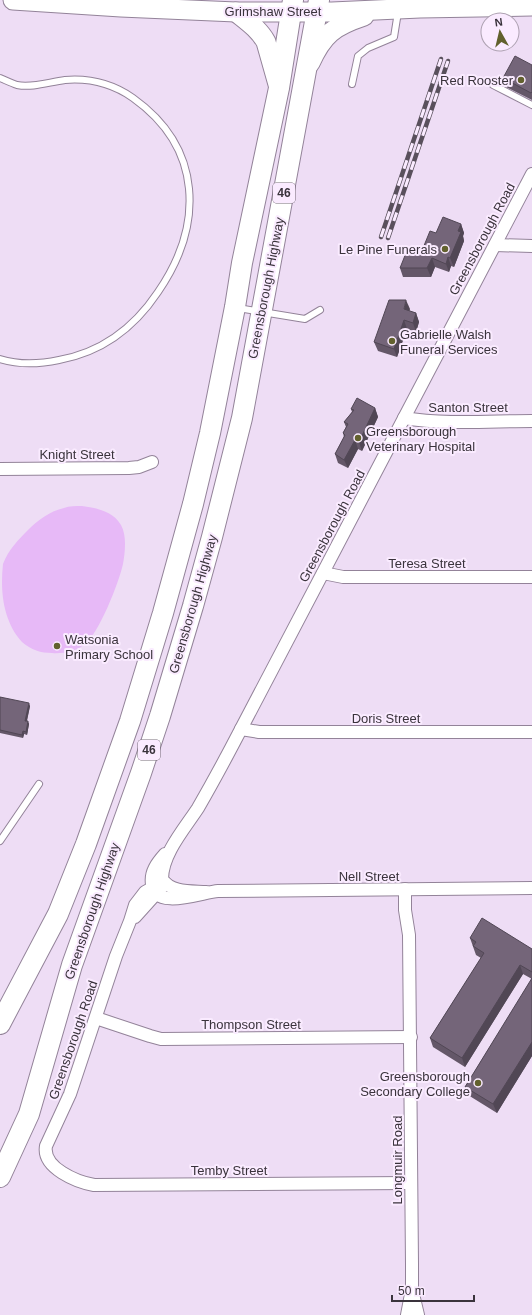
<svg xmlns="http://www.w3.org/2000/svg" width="532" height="1315" viewBox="0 0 532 1315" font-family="Helvetica,sans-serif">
<rect width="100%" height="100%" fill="#eeddf5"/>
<path fill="#e7b9f7" d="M82,506C96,508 113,511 121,525C127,536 125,552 123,564C119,582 99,634 84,645C76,651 63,654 52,653C41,653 31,650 22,642C3,621 0,591 3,564C8,550 19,539 28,530C38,520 50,511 64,508C69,506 76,506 82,506Z"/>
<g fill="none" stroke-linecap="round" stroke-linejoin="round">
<defs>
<g id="service">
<path d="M0,78C5,80 11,83 17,85C33,88 49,82 65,80C89,78 113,84 133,98C203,148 204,225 158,292C134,328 103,352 59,360C40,364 19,365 0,359"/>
<polyline points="352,84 358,56 368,48 394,37 398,12"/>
<polyline points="493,85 532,105"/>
<polyline points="238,308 305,319 320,310"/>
<polyline points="0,841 39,784"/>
</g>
<g id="minor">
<polyline points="495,245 532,246"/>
<path d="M404,418C445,425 491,421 532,421"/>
<polyline points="0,469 129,468 139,467 152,462"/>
<polyline points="323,573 343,577 532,577"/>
<polyline points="241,729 259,732 532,732"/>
<path d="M165,854C157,863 150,872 152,884C155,911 202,892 218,891L532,888"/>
<path d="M165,883L152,888L145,892L135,905L130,921L116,956L70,1094L46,1146C42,1168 77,1182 94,1185L411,1183"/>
<polyline points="405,889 405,910 409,935 412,1263 412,1289 407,1315"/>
<path d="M206,892C191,891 171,893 162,879C162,854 185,828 198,808C213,782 227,756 241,729L532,174"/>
<polyline points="135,917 162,887"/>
<polyline points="96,1018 150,1036 161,1039 411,1037"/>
<polyline points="413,1294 418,1315"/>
</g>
<g id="primary">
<polyline points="13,0 121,7 236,12 332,12 420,8 532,6"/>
<path d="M236,12C247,21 259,29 266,42L279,88"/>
<path d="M310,63C323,34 334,26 364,16"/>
</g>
<g id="trunk">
<polyline points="0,1024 58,914 86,844 130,721 163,613 193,504 210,433 235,307 242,263 279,88 293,0"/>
<polyline points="0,1177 29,1114 72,965 141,773 160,716 193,606 212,537 242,418 319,0"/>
</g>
</defs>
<use href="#service" stroke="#938399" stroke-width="8"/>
<use href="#minor" stroke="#938399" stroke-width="14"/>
<use href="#primary" stroke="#938399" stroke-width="21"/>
<use href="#trunk" stroke="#938399" stroke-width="22"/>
<use href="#service" stroke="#fff" stroke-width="6"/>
<use href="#minor" stroke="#fff" stroke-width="12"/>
<use href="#primary" stroke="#fff" stroke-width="19"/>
<use href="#trunk" stroke="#fff" stroke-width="20"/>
<defs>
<g id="rail">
<polyline points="381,237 441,59"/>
<polyline points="388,238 448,61"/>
</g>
</defs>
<use href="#rail" stroke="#59505c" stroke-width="4.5"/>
<use href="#rail" stroke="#faebff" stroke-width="3" stroke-dasharray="9" stroke-linecap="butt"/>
</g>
<g fill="#645768">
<polygon points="532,65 532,100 506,87 503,78"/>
<polygon points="461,224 464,233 463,236 464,241 454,267 451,266 449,272 435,267 431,277 403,277 400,268"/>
<polygon points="410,309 409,311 416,313 419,322 416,332 407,329 397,357 378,351 374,342"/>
<polygon points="375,408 378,417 362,451 358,449 348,468 338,463 335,454 344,437 343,433 346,427 344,422 352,412 351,409"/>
<polygon points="0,697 30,706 27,721 29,724 27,735 24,734 23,738 0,733"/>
<polygon points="470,938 532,949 532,1056 497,1113 468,1095 465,1087 532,979 523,974 465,1067 433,1047 430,1038 481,958 476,955"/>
</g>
<g fill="#514755">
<polygon points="461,224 464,233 463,236 464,241 454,267 450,258 458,231"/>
<polygon points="448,257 451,266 449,272 446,264"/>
<polygon points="432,258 435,267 431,277 427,268"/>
<polygon points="406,300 410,309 407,318 404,309"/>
<polygon points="416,313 419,322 416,332 413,323"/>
<polygon points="404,320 407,329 397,357 394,349"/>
<polygon points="375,408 378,417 362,451 359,442"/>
<polygon points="355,440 358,449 348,468 344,460"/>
<polygon points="29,703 30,706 26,724 25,721"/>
<polygon points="28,721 29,724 27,735 26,732"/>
<polygon points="23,731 24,734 23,738 22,735"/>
<polygon points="520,965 523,974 465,1067 462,1058"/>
<polygon points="532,1042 532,1056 497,1113 493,1104"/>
</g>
<g fill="#746579" stroke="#514755">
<polygon points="515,56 532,65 532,92 531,93 503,78"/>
<polygon points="443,217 461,224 458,231 461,232 450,258 448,257 446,264 432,258 427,268 400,268 408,248 421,253 430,231 436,233"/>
<polygon points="389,300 406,300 404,309 416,313 413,323 404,320 394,349 374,342"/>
<polygon points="357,398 375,408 359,442 355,440 344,460 335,454 345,435 343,433 348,424 344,422 354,410 351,409"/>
<polygon points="0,697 29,703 25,721 28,721 26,732 23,731 22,735 0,730"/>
<polygon points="482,918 532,949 532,972 520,965 462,1058 430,1038 484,953 473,946 476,942 470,938"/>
<polygon points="532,978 532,1042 493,1104 465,1087"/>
</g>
<g fill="#62612e" stroke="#faebff" stroke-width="1.5">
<circle cx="521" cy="80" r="4"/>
<circle cx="445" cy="249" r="4"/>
<circle cx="392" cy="341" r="4"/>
<circle cx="358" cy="438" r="4"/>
<circle cx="57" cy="646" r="4"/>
<circle cx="478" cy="1083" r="4"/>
</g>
<g text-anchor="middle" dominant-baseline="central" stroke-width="4" stroke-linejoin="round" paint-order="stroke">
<g fill="#faebff" stroke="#746a76" stroke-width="1">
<rect x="273" y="183" width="22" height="20" rx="3"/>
<rect x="138" y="740" width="22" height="20" rx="3"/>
</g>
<g font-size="12" font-weight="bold" fill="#3a333c">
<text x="284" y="193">46</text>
<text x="149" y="750">46</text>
</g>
<g font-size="13" fill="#3a333c" stroke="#faebff">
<text x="273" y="11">Grimshaw Street</text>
<text transform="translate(482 239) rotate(-62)">Greensborough Road</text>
<text transform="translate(266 288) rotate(-79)">Greensborough Highway</text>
<text x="468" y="407">Santon Street</text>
<text x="77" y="454">Knight Street</text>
<text transform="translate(332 526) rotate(-62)">Greensborough Road</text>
<text x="427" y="563">Teresa Street</text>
<text transform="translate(193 604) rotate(-74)">Greensborough Highway</text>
<text x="386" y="718">Doris Street</text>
<text x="369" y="876">Nell Street</text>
<text transform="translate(92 911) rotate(-71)">Greensborough Highway</text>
<text x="251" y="1024">Thompson Street</text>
<text transform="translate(73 1040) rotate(-71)">Greensborough Road</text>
<text transform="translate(397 1160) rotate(-90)">Longmuir Road</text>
<text x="229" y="1170">Temby Street</text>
</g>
<g font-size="13" fill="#3a333c" stroke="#faebff" text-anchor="end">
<text x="513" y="80">Red Rooster</text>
<text x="437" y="249">Le Pine Funerals</text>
<text x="400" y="334" text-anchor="start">Gabrielle Walsh<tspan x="400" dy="15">Funeral Services</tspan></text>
<text x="366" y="431" text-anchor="start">Greensborough<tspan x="366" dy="15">Veterinary Hospital</tspan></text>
<text x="65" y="639" text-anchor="start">Watsonia<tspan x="65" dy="15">Primary School</tspan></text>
<text x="470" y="1076">Greensborough<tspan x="470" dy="15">Secondary College</tspan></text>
</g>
</g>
<g transform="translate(500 32) rotate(352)"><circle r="19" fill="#faebff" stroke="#ada1b1"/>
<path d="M0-3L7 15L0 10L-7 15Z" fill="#62612e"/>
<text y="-6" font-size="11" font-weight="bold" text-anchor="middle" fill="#3a333c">N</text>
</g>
<path d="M392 1295v6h82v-6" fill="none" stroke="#3a333c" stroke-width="2"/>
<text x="398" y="1295" font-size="12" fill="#3a333c" stroke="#faebff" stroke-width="3" paint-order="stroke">50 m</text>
</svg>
